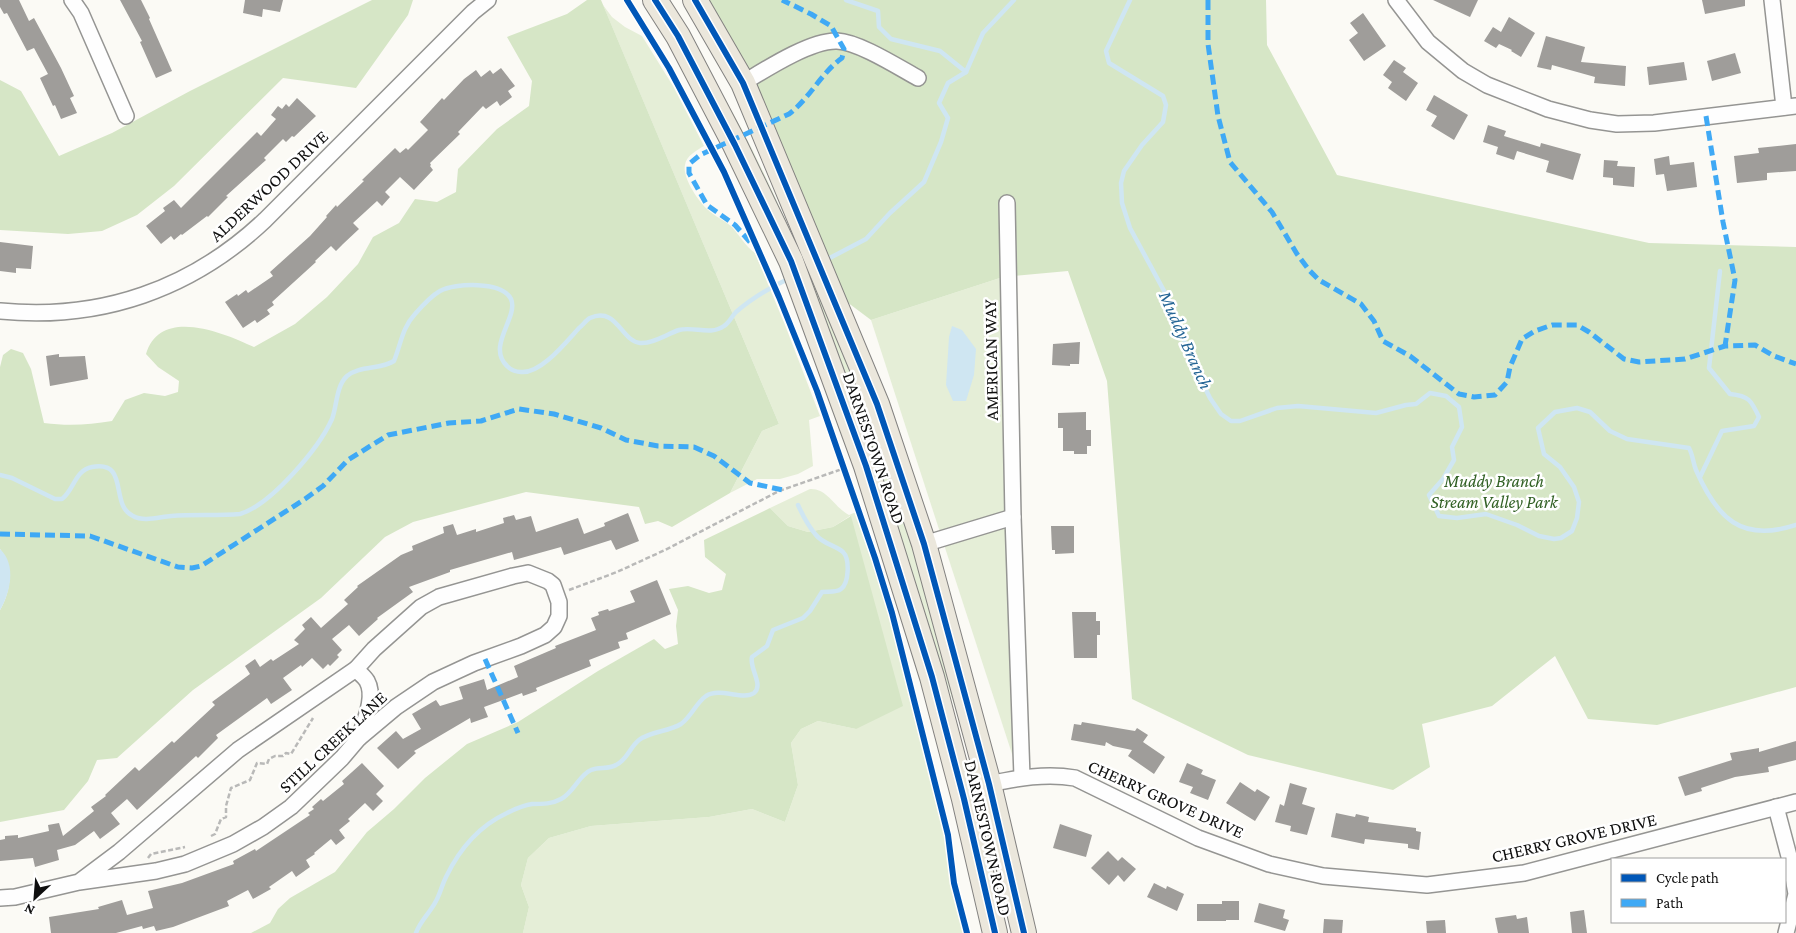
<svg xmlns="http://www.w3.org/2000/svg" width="1796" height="933" viewBox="0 0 1796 933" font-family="'Crimson Pro',serif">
<rect width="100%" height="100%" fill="#fbfaf5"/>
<g fill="#e5eed7">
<path d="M603,5L612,17L625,27L642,36L673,86L704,146C697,150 686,156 685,165C682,177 698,201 707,209C714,216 724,220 732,227C740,236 745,246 755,253L785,325L820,416L809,420L813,466L798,474L780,479H757L730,493L762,431L779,424Z"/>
<path d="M713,79C749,137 777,200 804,262C850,367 893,479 925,589C941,643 954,698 969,753C900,523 804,302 713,79Z"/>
<polygon points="1003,277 1014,760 871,320"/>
<path d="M810,489C827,488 834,507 849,515L856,512C890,611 916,713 940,815C946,838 947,862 952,885C956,901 961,917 965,933H523L529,907L521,885L528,858L549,838L591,826L709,817L752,809L785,822L798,785L791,743L801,729L818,721L856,729L850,516L833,527L808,532L788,526L770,508Z"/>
</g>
<g fill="#d6e6c6">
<polygon points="372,0 413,0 408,15 356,88 283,78 174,186 137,215 102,231 68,234 0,230 0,80 21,91 59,156 112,133 190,91"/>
<path d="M587,0H601L779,424L762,431L730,493L672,527L658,521L645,524L639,507L526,492L413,522L385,537L321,598L193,690L117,758L97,760L88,781L64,810L0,822V610C11,591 14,567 0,549V367L3,355L11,349L23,353L31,369L44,423C67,426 89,425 112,421L125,400L144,393L165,396L178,392L179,381L158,367L146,354C160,306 224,333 254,347L295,324L327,297L358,264L373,237L399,223L415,199L437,202L456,192L458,169L497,129L529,106L532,81L507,37L567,14Z"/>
<polygon points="695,0 1266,0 1267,45 1337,175 1649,243 1796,247 1796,687 1657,725 1588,719 1555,656 1492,706 1422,724 1430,767 1393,790 1248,755 1132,699 1107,381 1068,271 1003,277 871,320 831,290"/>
<polygon points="770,508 788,526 808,532 833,527 851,516 903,706 856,729 818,721 801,729 791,743 798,785 785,822 752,809 709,817 591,826 549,838 528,858 521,885 529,907 523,933 251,933 270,923 278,909 290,898 335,872 367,832 394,809 425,778 467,744 518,722 598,671 654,639 665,649 678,644 676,626 678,610 669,589 688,586 709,593 722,590 726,574 705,557 704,540"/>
</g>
<g fill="#cfe6f2">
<polygon points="952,326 962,330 976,349 974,375 966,401 953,401 946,385 949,337"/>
<path d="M0,549C17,565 10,593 0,610Z"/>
</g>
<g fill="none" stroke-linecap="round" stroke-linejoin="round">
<g stroke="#cfe6f2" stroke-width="4.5">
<polyline points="846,0 878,11 879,27 891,39 940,51 966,72"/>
<path d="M1130,0L1106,51L1109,63L1163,96L1166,105L1163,122L1142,145L1124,171L1121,183L1122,203L1130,228L1169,300L1193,364L1210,398L1221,414L1231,421H1240L1277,408L1298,406L1376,413L1406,405L1416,404L1430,393L1446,396L1459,407L1462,427L1452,447L1454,460L1443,479L1429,495L1439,516L1457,518L1486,514L1517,525L1539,536L1554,539L1561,538L1572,531L1577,518L1579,502L1574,487L1560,467L1544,454L1538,428L1555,412L1577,408L1590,412L1610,431L1627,439L1689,448C1693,455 1693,463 1696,470C1717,518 1741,543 1796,525"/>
<polyline points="824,261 866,239 890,213 924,182 941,142 948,118 939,103 948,83 966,72 983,33 1014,0"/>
<path d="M0,475L12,478L55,499H62C74,490 75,470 92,467C130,460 109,505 133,516C144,522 159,517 171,516C194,514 217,516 240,514C271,505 319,448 332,419C337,406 336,386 347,376C360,365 380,370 394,361C401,344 402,328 415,314C422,306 431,296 440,291C455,283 502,281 511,299C519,317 486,346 507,366C511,370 515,372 521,372C541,374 566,342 579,328C583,325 586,320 590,318C617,306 621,341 640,343C653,344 667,334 679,330C694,326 710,336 724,326C729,323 732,316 736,312C752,298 771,287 790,278"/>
<path d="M1700,477L1722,431L1754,426L1759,417C1751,400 1749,396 1730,394L1709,368L1720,271"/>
<path d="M416,933C420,921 430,913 436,901C440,894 442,885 446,877C459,850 479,826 507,813C515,809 524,805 532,804C543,804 552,804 561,799C574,792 579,775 591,770C599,766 608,770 616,765C627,760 630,747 639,740C651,731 668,732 681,724C691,717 696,703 706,696C720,687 743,701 754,693C764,685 749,668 752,657L767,646L773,630L803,618L810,611L822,592C828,591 836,593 841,589C849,583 850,559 843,552C835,545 823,544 816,535C808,526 803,516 798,505"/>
</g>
</g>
<g fill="#9f9d9a">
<polygon points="0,0 19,0 29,21 34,18 61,68 74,96 70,98 77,113 61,119 55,105 53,106 40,78 48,74 34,48 27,51 7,13 4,14 0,7"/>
<polygon points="120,0 141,0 150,18 149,19 172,71 156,78 140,42 142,41"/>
<polygon points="245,0 283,0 280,12 263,9 262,17 243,13"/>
<polygon points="1433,0 1478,0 1470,17"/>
<polygon points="1702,0 1745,0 1745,6 1705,14"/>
<polygon points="1363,13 1386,46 1364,61 1349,40 1358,33 1350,23"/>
<polygon points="1509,17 1535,33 1521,57 1511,51 1512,50 1499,44 1496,48 1484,41 1493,27 1501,32"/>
<polygon points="1546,36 1585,47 1581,62 1626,66 1625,86 1594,83 1595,77 1552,65 1551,70 1537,67"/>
<polygon points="1735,53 1741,73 1712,81 1707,61"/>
<polygon points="1394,60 1406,68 1403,72 1418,83 1406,101 1388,88 1392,82 1383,75"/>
<polygon points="1684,62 1687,80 1649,85 1647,67"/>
<polygon points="501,68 515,86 508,91 512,97 500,106 497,101 486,109 483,106 458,132 460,134 430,163 431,165 430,166 433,170 414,190 400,177 385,192 390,197 382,206 377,201 353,223 359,229 343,244 336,251 331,246 315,261 316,262 272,302 274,305 267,310 270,314 257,323 255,320 243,328 225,302 237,294 238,296 246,290 248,293 273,276 270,272 310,236 327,217 326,216 336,205 337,207 364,181 362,180 395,148 400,153 406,148 408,150 428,130 420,122 442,98 444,100 464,79 476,70 481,77 490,70 493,74"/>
<polygon points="1434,95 1468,115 1454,140 1431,126 1437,116 1426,110"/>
<polygon points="297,98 316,116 294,137 292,136 286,142 283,139 264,158 266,160 226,196 228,197 208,217 207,216 182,235 181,234 174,240 171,236 161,244 146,226 165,211 163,208 174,200 181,208 257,132 261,136 276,119 271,115 278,106 282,109 286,104 289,107"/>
<polygon points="1488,125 1506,131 1504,136 1540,147 1541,143 1581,154 1573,180 1546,172 1549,161 1517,151 1514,160 1496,154 1498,147 1483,142"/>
<polygon points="1796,144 1796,171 1767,173 1767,180 1737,183 1734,156 1759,153 1758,148"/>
<polygon points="1669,156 1670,165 1694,162 1697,187 1667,191 1664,174 1656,175 1654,159"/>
<polygon points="1604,160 1618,161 1617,166 1635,167 1634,187 1613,185 1613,178 1603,177"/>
<polygon points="0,242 33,246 31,269 16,268 16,273 0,271"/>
<polygon points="1080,342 1079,364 1070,364 1070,366 1052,365 1053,344"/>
<polygon points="59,354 59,357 85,356 88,379 50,386 46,356"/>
<polygon points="1086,412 1086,430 1091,430 1091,446 1087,446 1087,454 1074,454 1074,451 1063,451 1063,428 1058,428 1058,413"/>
<polygon points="628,513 639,541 616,550 611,540 564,555 561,547 514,560 512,552 450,570 450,572 409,587 413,592 377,618 378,619 359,636 349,625 332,639 342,650 337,655 339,657 330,666 328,664 323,669 312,658 302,667 301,665 283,678 292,690 271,704 267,698 216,735 218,738 198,758 196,756 137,810 127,799 111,813 120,824 100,839 94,831 75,845 57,850 59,860 35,867 33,858 0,861 0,840 5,839 5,836 18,835 18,838 49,831 48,825 59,823 63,836 94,811 91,807 106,796 105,795 135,767 139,771 172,741 174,743 215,705 212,702 250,674 245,666 255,659 260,667 271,659 273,661 299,644 294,640 305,629 302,625 311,617 321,628 348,604 344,600 358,587 357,586 401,555 413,550 412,546 444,533 443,527 453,524 457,535 476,529 476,532 504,523 503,518 514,515 516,520 531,516 536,532 578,518 584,534 605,526 604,523"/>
<polygon points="1051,526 1074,526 1074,553 1055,554 1055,550 1052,550"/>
<polygon points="657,580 671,614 626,633 628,639 618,642 620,648 589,660 591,666 536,688 537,691 523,696 522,693 484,707 488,717 471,723 470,718 414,751 416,753 398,769 377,748 396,731 403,739 421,729 412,714 436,700 440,706 463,699 459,687 484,679 487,690 518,677 514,666 556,648 555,646 596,630 591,618 599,615 598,612 608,609 609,611 635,602 630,591"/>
<polygon points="1072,612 1096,612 1096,621 1100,621 1100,635 1097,635 1097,658 1074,658"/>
<polygon points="1082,722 1135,731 1137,728 1148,735 1143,742 1165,757 1154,774 1128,756 1132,750 1113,746 1106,742 1105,746 1071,740 1074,724 1081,725"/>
<polygon points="1796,741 1796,760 1768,767 1769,772 1735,777 1701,788 1702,791 1685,796 1678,777 1732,760 1730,753 1759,748 1759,752"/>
<polygon points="362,763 384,786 376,794 383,801 373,811 365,803 348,819 350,821 339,830 345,838 336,845 331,839 314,853 315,854 306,860 310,867 296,877 292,871 269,887 271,889 253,899 248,890 227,901 229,906 173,927 156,931 154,926 143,929 142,926 116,933 51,933 49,917 99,909 98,907 122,900 127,915 153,908 148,891 182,883 234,864 233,861 255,849 256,851 310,815 308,813 314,809 312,807 321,799 323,801 344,784 342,781"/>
<polygon points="1187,763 1203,770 1201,774 1216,780 1208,800 1190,793 1193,787 1179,782"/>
<polygon points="1240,782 1255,792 1257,789 1270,797 1255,821 1226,803"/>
<polygon points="1290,783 1307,788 1302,804 1315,808 1307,835 1290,831 1291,826 1275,822 1280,804 1284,806"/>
<polygon points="1336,813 1355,817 1356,814 1369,817 1368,822 1416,828 1416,831 1421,832 1419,850 1408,848 1408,844 1365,839 1364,844 1331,837"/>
<polygon points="1060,824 1092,835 1086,857 1053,848"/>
<polygon points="1108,851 1118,861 1122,857 1136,869 1124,882 1118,875 1109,885 1091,868"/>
<polygon points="1154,883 1166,889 1167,886 1184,894 1177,911 1147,897"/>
<polygon points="1222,901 1239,901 1239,920 1226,920 1226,921 1197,921 1197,904 1222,904"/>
<polygon points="1259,903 1285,910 1283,918 1289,920 1285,931 1254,922"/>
<polygon points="1584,910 1587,933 1572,933 1570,912"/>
<polygon points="1516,915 1517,919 1527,917 1529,933 1498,933 1495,918"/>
<polygon points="1324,919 1343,920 1342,933 1323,933"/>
<polygon points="1445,920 1446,933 1427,933 1426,921"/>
</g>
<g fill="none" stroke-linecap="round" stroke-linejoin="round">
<defs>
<g id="minor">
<polyline points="72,0 81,13 126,116"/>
<polyline points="1396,0 1428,42 1463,71 1487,85 1548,109 1590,120 1617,124 1654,123 1796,106"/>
<polyline points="1772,0 1784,107"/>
<path d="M743,83C766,69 811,40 837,41C859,42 898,67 918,78"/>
<polyline points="1007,203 1013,517 1022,777"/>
<path d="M0,311C101,321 192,289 265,220L473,12L488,0"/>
<polyline points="924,544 1013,517"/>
<path d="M356,669C359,673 364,676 367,681C376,697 364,722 359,738"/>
<path d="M989,784C1018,778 1046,773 1075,778L1198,838L1269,864L1323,876L1427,885L1524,873L1796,802"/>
<polyline points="1776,807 1790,860 1796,894 1786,933"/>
<polyline points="0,898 15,897 79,882 156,871 185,864 233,844 263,827 291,807 342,758 359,738 396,707 433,682 474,663 521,646 545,635 554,627 559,616 559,602 553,585 548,581 528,573 513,576 439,597 421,607 374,649 356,669 238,750 119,852 79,882"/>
</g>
<g id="primary">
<polyline points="655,0 678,36 735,145 791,261 866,466 932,677 964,799 995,933"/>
<polyline points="695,0 743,83 877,404 924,544 989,784 1024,933"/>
</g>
</defs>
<use href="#minor" stroke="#959593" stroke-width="18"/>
<use href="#primary" stroke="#838280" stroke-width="26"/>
<g stroke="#b9b9b8" stroke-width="2.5" stroke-dasharray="5 2.5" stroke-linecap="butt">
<path d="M627,0C662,56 695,113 724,173C756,239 784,307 811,375"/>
<polyline points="834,439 846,472"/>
<polyline points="569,590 617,572 665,550 779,491 845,468"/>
<polyline points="211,836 215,834 221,819 226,817 226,806 231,788 250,780 257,763 267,764 269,759 275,756 283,756 286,753 291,754 313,718"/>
<polyline points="148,858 151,854 185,847"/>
</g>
<use href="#minor" stroke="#fefefe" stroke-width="15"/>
<use href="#primary" stroke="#ebe7dc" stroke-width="24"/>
<g stroke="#3fa9f5" stroke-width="5" stroke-dasharray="10 5" stroke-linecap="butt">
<polyline points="1208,0 1208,44 1218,116 1230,162 1272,212 1297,254 1309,270 1319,280 1361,304 1374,321 1383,341 1410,356 1459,394 1474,397 1495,395 1507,382 1510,367 1522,339 1535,331 1552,325 1577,325 1589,332 1624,359 1639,362 1685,359 1725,346 1755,345 1774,356 1796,364"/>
<polyline points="1706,116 1723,222 1735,280 1725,346"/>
<path d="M750,242L735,225L707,205L689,173V164L700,155L789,114C810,98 822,72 842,58L844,49L831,26L811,14L782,0"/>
<polyline points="0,534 90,536 178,567 192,568 201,566 305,499 323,486 348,460 388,435 449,423 481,421 519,409 554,414 601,428 626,440 658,446 694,447 714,456 750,483 783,490"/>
<polyline points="485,659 518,733"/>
</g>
<defs>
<g id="cycleway">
<polyline points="627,0 669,68 724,172 779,297 817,391 875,558 892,613 943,815 948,835 954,883 967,933"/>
<polyline points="655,0 678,36 735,145 791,261 866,466 932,677 964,799 995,933"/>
<polyline points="695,0 743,83 877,404 924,544 989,784 1024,933"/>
</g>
</defs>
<use href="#cycleway" stroke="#fff" stroke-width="9"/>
<use href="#cycleway" stroke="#0057b8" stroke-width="6"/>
</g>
<g text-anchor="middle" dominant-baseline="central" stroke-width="5" stroke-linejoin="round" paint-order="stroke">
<g font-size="18" fill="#0f0f0f" stroke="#fff">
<text transform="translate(269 186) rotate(-43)">ALDERWOOD DRIVE</text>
<text transform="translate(991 360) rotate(-91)">AMERICAN WAY</text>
<text transform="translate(874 448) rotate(71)">DARNESTOWN ROAD</text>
<text transform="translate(333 742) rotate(-43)">STILL CREEK LANE</text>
<text transform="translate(1166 799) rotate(24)">CHERRY GROVE DRIVE</text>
<text transform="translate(988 838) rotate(77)">DARNESTOWN ROAD</text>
<text transform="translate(1574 838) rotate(-13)">CHERRY GROVE DRIVE</text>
</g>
<g font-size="18" font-style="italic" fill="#326125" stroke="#fff">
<text x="1494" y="481">Muddy Branch<tspan x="1494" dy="21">Stream Valley Park</tspan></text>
</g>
<g font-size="19" font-style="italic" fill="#246595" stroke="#fff">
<text transform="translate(1186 340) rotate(66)">Muddy Branch</text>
</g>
</g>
<rect x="1611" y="858" width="175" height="65" fill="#ffffff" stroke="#9f9f9f"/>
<rect x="1621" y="874" width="25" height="8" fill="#0057b8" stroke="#9f9f9f"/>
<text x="1656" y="883" font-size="15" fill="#0f0f0f">Cycle path</text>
<rect x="1621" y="899" width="25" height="8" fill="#3fa9f5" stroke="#9f9f9f"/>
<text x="1656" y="908" font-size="15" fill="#0f0f0f">Path</text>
<g transform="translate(35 898) rotate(206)" stroke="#ffffff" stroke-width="4" paint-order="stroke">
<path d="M0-4L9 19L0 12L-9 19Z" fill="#0f0f0f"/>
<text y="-8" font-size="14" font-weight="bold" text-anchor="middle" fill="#0f0f0f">N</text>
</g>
</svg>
